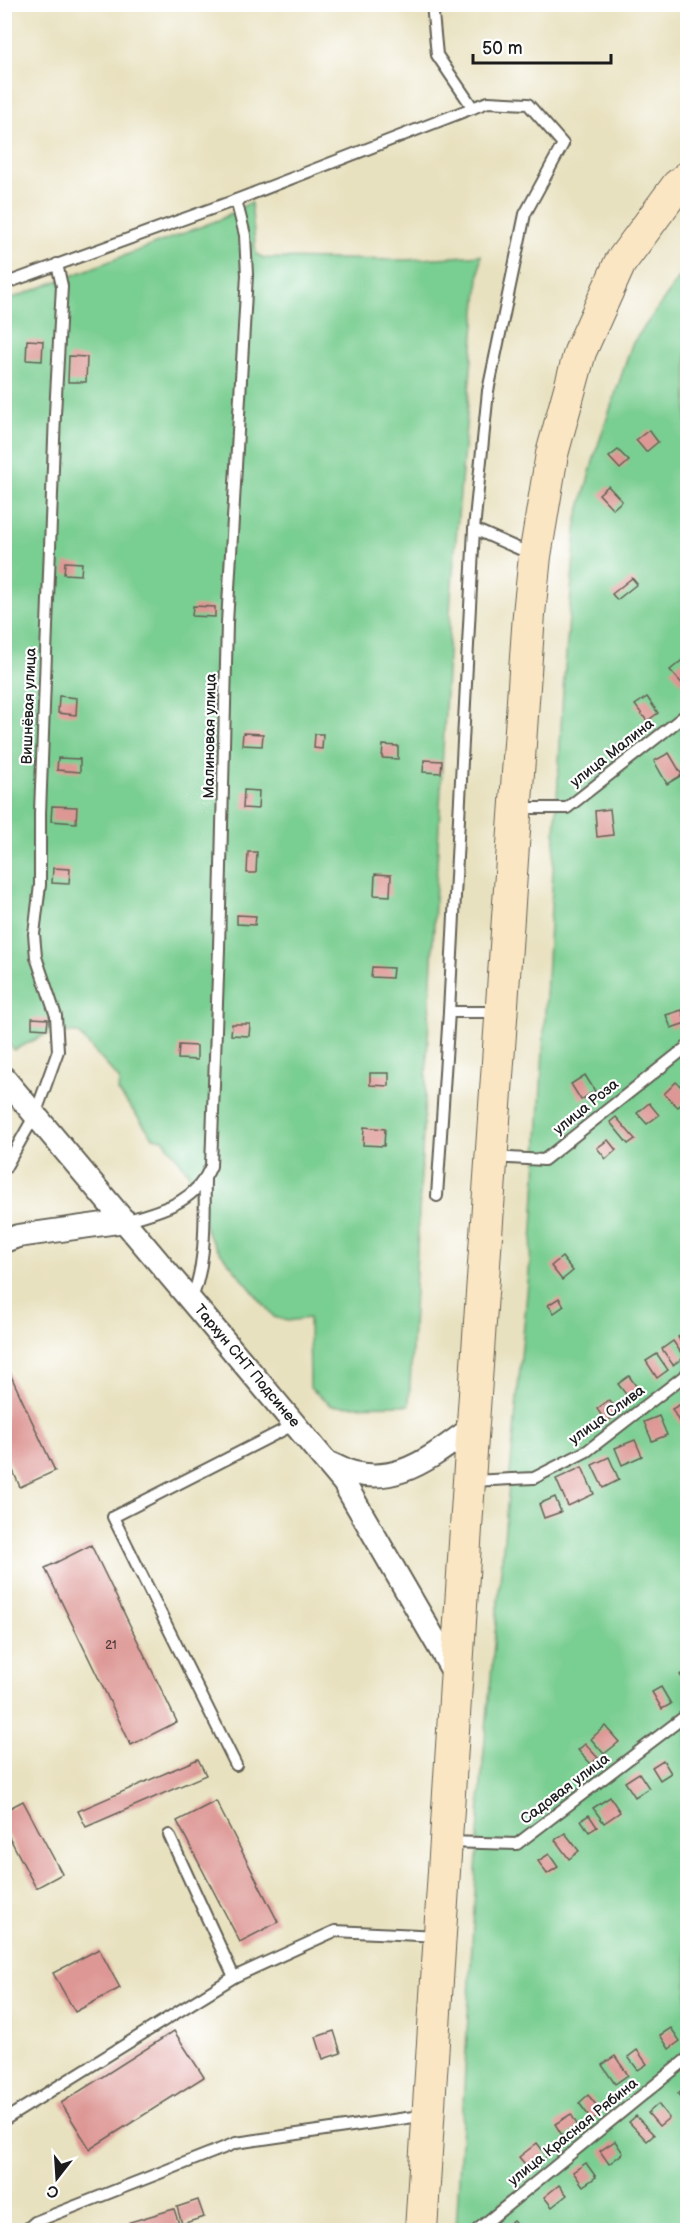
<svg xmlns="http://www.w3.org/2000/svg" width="692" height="2235" viewBox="0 0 692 2235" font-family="'Balsamiq Sans',sans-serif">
<rect width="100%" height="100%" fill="#fff"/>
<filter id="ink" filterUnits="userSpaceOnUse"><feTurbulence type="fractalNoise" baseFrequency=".0167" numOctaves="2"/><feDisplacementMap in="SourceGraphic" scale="12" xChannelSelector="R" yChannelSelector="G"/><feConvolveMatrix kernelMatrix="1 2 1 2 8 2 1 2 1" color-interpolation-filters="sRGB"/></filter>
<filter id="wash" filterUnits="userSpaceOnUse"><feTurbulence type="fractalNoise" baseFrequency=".008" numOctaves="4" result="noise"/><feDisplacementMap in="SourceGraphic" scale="24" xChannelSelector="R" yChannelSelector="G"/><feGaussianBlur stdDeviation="1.35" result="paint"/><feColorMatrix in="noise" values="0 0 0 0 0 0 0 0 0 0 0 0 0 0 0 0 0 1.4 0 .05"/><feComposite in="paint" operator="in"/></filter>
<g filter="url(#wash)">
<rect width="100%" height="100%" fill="#e8e1bf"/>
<g fill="#79ce91" stroke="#4a7556" stroke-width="1.5">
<polygon points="251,202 256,254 264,258 406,260 481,255 451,596 409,1405 332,1406 310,1388 309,1318 287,1321 274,1317 216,1247 208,1235 188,1172 163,1139 153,1137 118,1091 119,1079 78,1033 51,1032 14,1050 5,1038 5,301 221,219"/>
<polygon points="687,267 687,2230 456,2230 481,1783 533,1229 563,691 577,519 596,451 632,344"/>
</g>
<g id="blocks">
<g fill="#dd9794">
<polygon points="27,340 43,341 42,361 26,360"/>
<polygon points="69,356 87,357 86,382 68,382"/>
<polygon points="649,430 658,442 646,452 636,440"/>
<polygon points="618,450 629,461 620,469 609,457"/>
<polygon points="608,486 622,501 613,509 599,494"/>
<polygon points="65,562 82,563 81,575 64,574"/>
<polygon points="632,578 637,584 617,600 612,594"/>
<polygon points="193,606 215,607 215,617 192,616"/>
<polygon points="686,657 688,659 686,688 670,670"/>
<polygon points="59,696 77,698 76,715 58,713"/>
<polygon points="647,697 658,713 647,721 635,705"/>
<polygon points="243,733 263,734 262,746 242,745"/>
<polygon points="315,734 323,734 322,749 314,748"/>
<polygon points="383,745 398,746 398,759 382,758"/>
<polygon points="669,753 682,775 667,784 654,761"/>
<polygon points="58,758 80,759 80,772 57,770"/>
<polygon points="424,760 442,761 441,773 423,772"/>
<polygon points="244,790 259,791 258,809 243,808"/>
<polygon points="52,806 77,807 76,823 51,821"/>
<polygon points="610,809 613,835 597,837 595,811"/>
<polygon points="248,852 257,852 256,873 247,873"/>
<polygon points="53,868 70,869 69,884 52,883"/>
<polygon points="375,874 391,875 390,896 374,895"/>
<polygon points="237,915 256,916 255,925 237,924"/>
<polygon points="372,967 393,968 392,978 371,977"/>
<polygon points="682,1010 686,1023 671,1028 666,1015"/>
<polygon points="32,1018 48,1019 47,1029 32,1028"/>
<polygon points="232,1024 250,1024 249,1036 231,1035"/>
<polygon points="179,1045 197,1046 197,1060 178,1059"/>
<polygon points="370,1073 389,1073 389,1086 370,1085"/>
<polygon points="585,1075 595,1091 581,1100 571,1084"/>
<polygon points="676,1082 688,1093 688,1098 678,1107 664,1094"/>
<polygon points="649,1103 659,1115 647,1124 637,1113"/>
<polygon points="616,1117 635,1139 628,1144 610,1122"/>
<polygon points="364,1127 385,1129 384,1146 363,1145"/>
<polygon points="608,1140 616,1150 606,1159 597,1148"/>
<polygon points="562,1257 573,1271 562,1280 551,1266"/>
<polygon points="559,1298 564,1306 554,1313 548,1305"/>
<polygon points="685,1333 688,1338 688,1346 684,1348 678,1337"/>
<polygon points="673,1341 684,1357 673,1365 662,1349"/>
<polygon points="657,1354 668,1370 657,1378 646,1361"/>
<polygon points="5,1363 55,1471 20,1487 5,1452"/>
<polygon points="629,1376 641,1393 631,1401 618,1384"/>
<polygon points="609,1400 619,1413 606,1422 597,1409"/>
<polygon points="688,1400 688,1421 681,1425 672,1409"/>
<polygon points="659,1416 667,1435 652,1441 644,1422"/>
<polygon points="635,1440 642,1456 622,1465 615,1448"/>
<polygon points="609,1457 619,1480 603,1488 592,1465"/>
<polygon points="582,1467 594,1494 568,1506 556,1479"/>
<polygon points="555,1497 561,1512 544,1518 539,1504"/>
<polygon points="91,1545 177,1722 131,1745 45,1568"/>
<polygon points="688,1669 688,1686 680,1675"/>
<polygon points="661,1687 671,1704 662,1709 652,1692"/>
<polygon points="605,1726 619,1742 604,1754 591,1739"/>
<polygon points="585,1744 598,1758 591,1764 578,1750"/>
<polygon points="198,1759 206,1775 86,1827 78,1811"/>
<polygon points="663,1760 671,1773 660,1780 652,1767"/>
<polygon points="639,1773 649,1788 635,1797 625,1782"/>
<polygon points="610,1797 620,1812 604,1823 593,1808"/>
<polygon points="23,1801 62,1874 36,1888 4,1827 4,1811"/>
<polygon points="216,1801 278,1922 240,1942 177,1821"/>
<polygon points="589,1815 597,1827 589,1832 581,1820"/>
<polygon points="565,1833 579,1851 569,1859 555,1840"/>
<polygon points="549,1854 558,1867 547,1874 538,1861"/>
<polygon points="99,1949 120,1988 75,2012 53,1973"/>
<polygon points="671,2028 680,2041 669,2049 660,2035"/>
<polygon points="174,2031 204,2077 90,2149 61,2103"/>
<polygon points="334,2031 341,2053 323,2059 316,2037"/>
<polygon points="637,2050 647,2064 638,2070 628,2057"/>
<polygon points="615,2056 628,2075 615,2084 602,2065"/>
<polygon points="688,2087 688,2102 685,2104 678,2094"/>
<polygon points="588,2095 602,2112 592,2120 579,2103"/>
<polygon points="658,2104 669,2118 659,2126 648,2113"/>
<polygon points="571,2114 579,2128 563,2137 555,2124"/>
<polygon points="636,2116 654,2135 647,2141 629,2122"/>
<polygon points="615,2141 623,2153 609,2164 600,2151"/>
<polygon points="537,2143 547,2156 530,2170 519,2157"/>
<polygon points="586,2163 596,2177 583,2186 573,2172"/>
<polygon points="559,2185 567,2195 552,2207 544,2197"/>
<polygon points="198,2200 204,2217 182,2224 177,2207"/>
<polygon points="174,2209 181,2230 133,2230 130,2222"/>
<polygon points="513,2221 521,2230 502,2230"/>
<polygon points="125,2224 128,2230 110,2230"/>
</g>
</g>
</g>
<g filter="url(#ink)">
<use href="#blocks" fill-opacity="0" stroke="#636155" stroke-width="1.5"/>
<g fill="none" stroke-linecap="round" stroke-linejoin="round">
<defs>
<g id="lane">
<polyline points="432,4 437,55 473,108"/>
<polyline points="4,284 236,200 488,102 528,104 563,144 525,214 488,391 474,529 533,555"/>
<polyline points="519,808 567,808 688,713"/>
<polyline points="449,1012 500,1012"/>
<polyline points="493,1157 544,1160 688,1046"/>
<polyline points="4,1170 35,1115 58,1051 56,1016 36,957 34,934 40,885 40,813 55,414 62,286 57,264"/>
<polyline points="437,1196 449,1012 474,529"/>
<path d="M125,1221C161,1210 195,1204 211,1166L219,948L227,623L247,275L245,235L236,200"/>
<path d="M191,1300C207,1264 204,1219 205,1180"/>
<polyline points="472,1481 534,1478 587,1451 688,1373"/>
<polyline points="236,1765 113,1517 295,1424"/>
<polyline points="169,1835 234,1977"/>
<polyline points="447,1842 517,1844 688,1714"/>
<polyline points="4,2120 234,1977 335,1931 439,1936"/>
<polyline points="26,2230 35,2222 236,2143 427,2115"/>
<polyline points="477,2230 688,2058"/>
</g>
<g id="street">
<polyline points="4,1078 344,1483 457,1678"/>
<polyline points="4,1241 18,1236 125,1221"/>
<path d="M331,1464C388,1494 428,1460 473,1427"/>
</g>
<polyline id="secondary" points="421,2230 469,1481 529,614 535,556 552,454 580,352 620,263 677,186 688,177"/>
</defs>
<use href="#lane" stroke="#636155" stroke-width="14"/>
<use href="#street" stroke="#636155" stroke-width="26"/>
<use href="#secondary" stroke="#636155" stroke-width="34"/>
<use href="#lane" stroke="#fff" stroke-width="10"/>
<use href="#street" stroke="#fff" stroke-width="22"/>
<use href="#secondary" stroke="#fbe6c4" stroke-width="32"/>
</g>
</g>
<g text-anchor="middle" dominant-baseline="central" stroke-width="4.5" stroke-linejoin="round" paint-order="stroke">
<g font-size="12" fill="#4c3b3a">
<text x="111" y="1645">21</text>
</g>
<g font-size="15" fill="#1c1c1c" stroke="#fff">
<text transform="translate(29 706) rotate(-88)">Вишнёвая улица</text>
<text transform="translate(210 736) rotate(-89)">Малиновая улица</text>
<text transform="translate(612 753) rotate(-38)">улица Малина</text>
<text transform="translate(586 1107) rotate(-39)">улица Роза</text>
<text transform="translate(247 1366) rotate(50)">Тархун СНТ Подсинее</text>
<text transform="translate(607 1415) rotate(-36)">улица Слива</text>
<text transform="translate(565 1789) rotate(-37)">Садовая улица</text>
<text transform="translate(573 2132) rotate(-39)">улица Красная Рябина</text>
</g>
</g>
<rect width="692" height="2235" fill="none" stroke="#fff" stroke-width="24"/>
<g transform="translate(57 2178) rotate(197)" stroke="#ffffff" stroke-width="4.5" paint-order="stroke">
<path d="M0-4.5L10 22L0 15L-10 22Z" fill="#1c1c1c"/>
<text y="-9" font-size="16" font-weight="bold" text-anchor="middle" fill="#1c1c1c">С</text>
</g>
<path d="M473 54v9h138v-9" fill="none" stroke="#1c1c1c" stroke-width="3"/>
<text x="482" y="54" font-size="18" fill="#1c1c1c" stroke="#ffffff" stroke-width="4.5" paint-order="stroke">50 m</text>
</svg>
